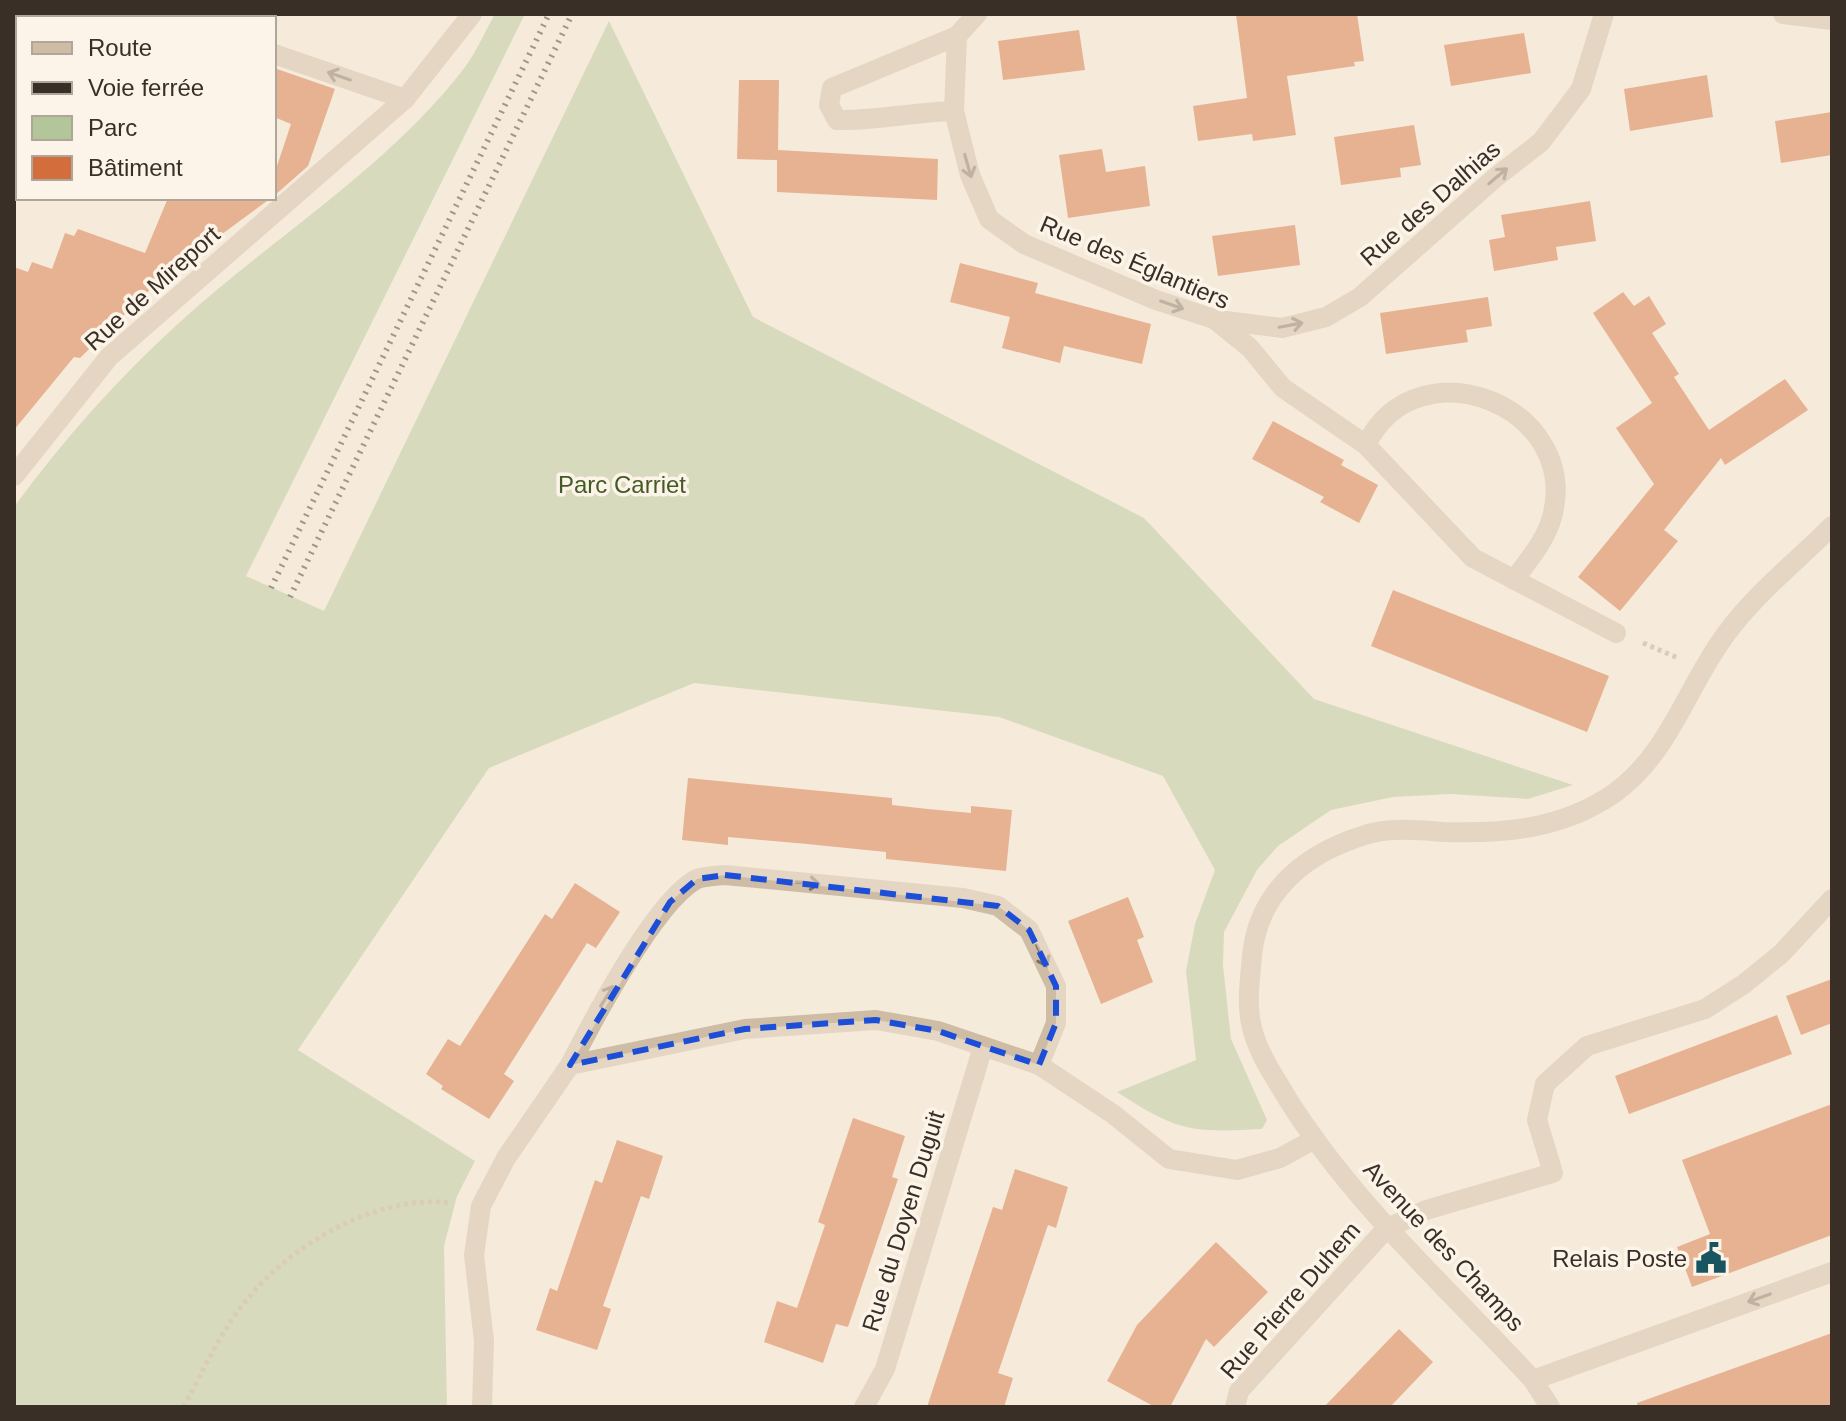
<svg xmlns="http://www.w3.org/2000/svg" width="1846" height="1421" viewBox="0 0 1846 1421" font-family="Arial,sans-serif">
<rect width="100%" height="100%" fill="#f5ebdb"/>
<path fill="#b3c699" d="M495,14H525L246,576L324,611L609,21L753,317L1144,518L1314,699L1573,785L1528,799L1451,794L1393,797L1331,810L1278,846L1257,870L1224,932L1223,965L1231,1039L1267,1120L1262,1129C1190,1133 1177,1131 1117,1092L1196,1060L1186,971L1195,924L1215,870L1163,776L999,717L694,683L489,768L298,1050L475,1161L457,1196L444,1246L447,1407H14V507C64,439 118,378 180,322C273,237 388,168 465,67C477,51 485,31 495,14Z"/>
<g fill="#d36d3b">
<polygon points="1236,14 1357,14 1364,61 1354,62 1355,66 1287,76 1296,135 1253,141 1252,134 1198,141 1193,106 1247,98"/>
<polygon points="1079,30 1085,70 1003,80 998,41"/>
<polygon points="1524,33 1531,73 1451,86 1444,45"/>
<polygon points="274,68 335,89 308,166 274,196 274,175 291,124 274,117"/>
<polygon points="1707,75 1713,117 1630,131 1624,89"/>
<polygon points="739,80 779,80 778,150 938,159 937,200 777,192 777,160 737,159"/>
<polygon points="1832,112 1832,155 1781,163 1775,121"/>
<polygon points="1414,125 1421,165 1400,168 1401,177 1341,185 1334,137"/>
<polygon points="1102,149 1106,172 1145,166 1150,206 1068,218 1059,155"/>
<polygon points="168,198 271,198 160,280 80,358 74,357 14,430 14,267 28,272 32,262 52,269 65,233 74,236 78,229 145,253"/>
<polygon points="1590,201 1596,241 1556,247 1558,260 1494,271 1489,240 1505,237 1501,215"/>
<polygon points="1295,225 1300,265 1218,276 1212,236"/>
<polygon points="960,263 1038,283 1035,293 1151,324 1142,364 1064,346 1060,363 1002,348 1010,317 950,302"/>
<polygon points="1623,292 1634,306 1649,296 1666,324 1652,333 1679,374 1674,377 1709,430 1785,379 1808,410 1725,465 1721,458 1664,530 1678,541 1620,611 1578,577 1654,484 1616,428 1652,403 1593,313"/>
<polygon points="1488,297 1492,326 1466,330 1468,342 1386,354 1380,313"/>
<polygon points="1273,421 1344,460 1341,465 1378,485 1359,523 1320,502 1324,497 1252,459"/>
<polygon points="1393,590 1609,676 1587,732 1371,646"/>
<polygon points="688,778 892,798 892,805 928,809 971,813 971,806 1012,810 1006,871 886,859 886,852 807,844 728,837 728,845 682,840"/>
<polygon points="575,883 620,912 596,948 587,943 551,1000 504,1074 514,1081 489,1119 441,1089 443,1086 426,1074 448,1039 460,1046 545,914 552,919"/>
<polygon points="1128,897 1144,937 1137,940 1153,982 1101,1004 1068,921"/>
<polygon points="1832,979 1832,1023 1801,1035 1786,996"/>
<polygon points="1777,1015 1792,1054 1629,1114 1615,1076"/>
<polygon points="1832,1104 1832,1235 1692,1287 1677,1247 1710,1234 1682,1160"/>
<polygon points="853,1118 905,1136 892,1177 898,1179 848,1327 836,1324 823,1363 764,1342 777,1301 797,1308 825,1225 818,1222"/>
<polygon points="617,1140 663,1156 649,1199 641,1196 603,1306 611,1309 597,1350 536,1330 550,1288 557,1291 595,1180 602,1183"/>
<polygon points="1015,1169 1068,1187 1056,1228 1048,1225 998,1373 1013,1378 1004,1407 927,1407 993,1207 1002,1210"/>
<polygon points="1216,1242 1268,1292 1214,1347 1206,1339 1170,1407 1155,1407 1107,1381 1137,1325"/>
<polygon points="1399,1329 1433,1362 1390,1407 1324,1407"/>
<polygon points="1832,1333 1832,1407 1638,1407 1637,1403"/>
</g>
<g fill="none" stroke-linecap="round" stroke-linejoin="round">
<g stroke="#baa68f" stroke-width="5" stroke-dasharray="4 4" stroke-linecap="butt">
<polyline points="1643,643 1678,658"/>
<path d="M184,1407C203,1370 222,1329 249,1297C296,1241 379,1194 452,1203"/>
</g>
<g stroke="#cebca5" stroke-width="20">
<polyline points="159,14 171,18"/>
<polyline points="977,14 957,36 954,111 970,175 989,219 1024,244 1156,300 1214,319 1250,348 1283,388 1366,445 1473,558 1616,633"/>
<polyline points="1783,14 1832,20"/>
<polyline points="274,54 405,99"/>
<path d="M954,111C914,112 876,121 837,120L829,105L832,88L957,36"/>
<polyline points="1218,320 1282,328 1326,317 1360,297 1496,177 1541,142 1581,89 1604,14"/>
<path d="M1366,445C1417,341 1582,406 1552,517C1546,540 1528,561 1514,580"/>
<polyline points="14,476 109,357 405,99 472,14"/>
<path d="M570,1065C593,1020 654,904 695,880C703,876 716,876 725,875L963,898L998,906L1029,930L1056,986V1023L1039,1065"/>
<polyline points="1533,1380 1832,1272"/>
<polyline points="482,1407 484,1341 474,1255 481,1206 506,1158 570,1065 745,1029 876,1020 938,1031 1039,1065 1113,1114 1169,1159 1237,1170 1280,1158 1313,1140"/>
<polyline points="864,1407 885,1369 983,1047"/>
<polyline points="1235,1407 1239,1391 1386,1229 1426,1210 1553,1173 1537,1120 1545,1084 1587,1046 1705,1009 1744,984 1782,953 1832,899"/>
<path d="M1550,1407L1533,1380C1448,1288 1354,1205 1287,1098C1274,1076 1258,1053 1252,1028C1246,1005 1250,979 1252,956C1258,891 1306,853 1365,835C1389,827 1419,830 1444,832C1504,834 1562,829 1613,794C1669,755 1687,686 1726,634C1755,594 1797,561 1832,526"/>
</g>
<g stroke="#392f27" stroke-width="6" stroke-dasharray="2 6" stroke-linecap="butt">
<polyline points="271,588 549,14"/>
<polyline points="290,597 572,14"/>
</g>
</g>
<defs><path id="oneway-shaft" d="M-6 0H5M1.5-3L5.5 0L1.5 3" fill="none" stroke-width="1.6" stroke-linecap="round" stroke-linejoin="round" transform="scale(2)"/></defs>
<g stroke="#7c6e60">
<use href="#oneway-shaft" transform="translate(339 76) rotate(-161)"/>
<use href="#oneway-shaft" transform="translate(968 166) rotate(74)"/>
<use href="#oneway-shaft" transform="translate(1498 176) rotate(-40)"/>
<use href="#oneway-shaft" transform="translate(1172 305) rotate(19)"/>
<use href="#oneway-shaft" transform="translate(1291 325) rotate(-11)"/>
<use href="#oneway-shaft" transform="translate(808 883) rotate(5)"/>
<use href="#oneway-shaft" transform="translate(1042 956) rotate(64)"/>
<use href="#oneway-shaft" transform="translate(607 996) rotate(-58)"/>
<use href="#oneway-shaft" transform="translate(1759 1298) rotate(160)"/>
</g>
<path d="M0 0H1846V1421H0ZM725,875L998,906L1029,930L1056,986V1023L1039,1065L938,1031L876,1020L745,1029L570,1065L670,902L697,879Z" fill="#f5ebdb" fill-opacity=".55" fill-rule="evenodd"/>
<path fill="none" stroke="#1d4ed8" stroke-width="6" stroke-dasharray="16 10" stroke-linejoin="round" d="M725,875L998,906L1029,930L1056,986V1023L1039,1065L938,1031L876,1020L745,1029L570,1065L670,902L697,879Z"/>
<defs>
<symbol id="civic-bare" viewBox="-9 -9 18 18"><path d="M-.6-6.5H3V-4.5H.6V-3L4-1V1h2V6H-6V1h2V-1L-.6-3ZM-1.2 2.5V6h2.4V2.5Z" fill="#185560" stroke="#fcf4e8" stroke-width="2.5" paint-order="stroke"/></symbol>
</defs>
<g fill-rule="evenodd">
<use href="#civic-bare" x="1689" y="1236" width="44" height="44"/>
</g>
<g text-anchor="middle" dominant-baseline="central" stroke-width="7" stroke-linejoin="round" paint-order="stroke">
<g font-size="24" fill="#392f27" stroke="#fcf4e8">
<text transform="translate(1430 203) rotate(-41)">Rue des Dalhias</text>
<text transform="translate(1135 262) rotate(23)">Rue des Églantiers</text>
<text transform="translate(152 288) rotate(-42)">Rue de Mireport</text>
<text transform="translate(903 1221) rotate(-73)">Rue du Doyen Duguit</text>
<text transform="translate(1444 1246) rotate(47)">Avenue des Champs</text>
<text transform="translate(1290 1300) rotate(-49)">Rue Pierre Duhem</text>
</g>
<g font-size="24" fill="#445b28" stroke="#fcf4e8">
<text x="622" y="484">Parc Carriet</text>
</g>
<g font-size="24" fill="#392f27" stroke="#fcf4e8" text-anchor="end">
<text x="1687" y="1258">Relais Poste</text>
</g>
</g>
<rect width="1846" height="1421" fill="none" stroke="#392f27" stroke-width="32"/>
<rect x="16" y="16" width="260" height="184" fill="#fcf4e8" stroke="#aea59b" stroke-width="2"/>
<rect x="32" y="42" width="40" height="12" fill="#cebca5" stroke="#aea59b" stroke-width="2"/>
<text x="88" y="56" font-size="24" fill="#392f27">Route</text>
<rect x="32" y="82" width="40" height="12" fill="#392f27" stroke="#aea59b" stroke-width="2"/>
<text x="88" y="96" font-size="24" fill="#392f27">Voie ferrée</text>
<rect x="32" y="116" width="40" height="24" fill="#b3c699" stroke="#aea59b" stroke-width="2"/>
<text x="88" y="136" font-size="24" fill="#392f27">Parc</text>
<rect x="32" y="156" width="40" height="24" fill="#d36d3b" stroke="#aea59b" stroke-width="2"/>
<text x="88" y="176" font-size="24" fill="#392f27">Bâtiment</text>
</svg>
